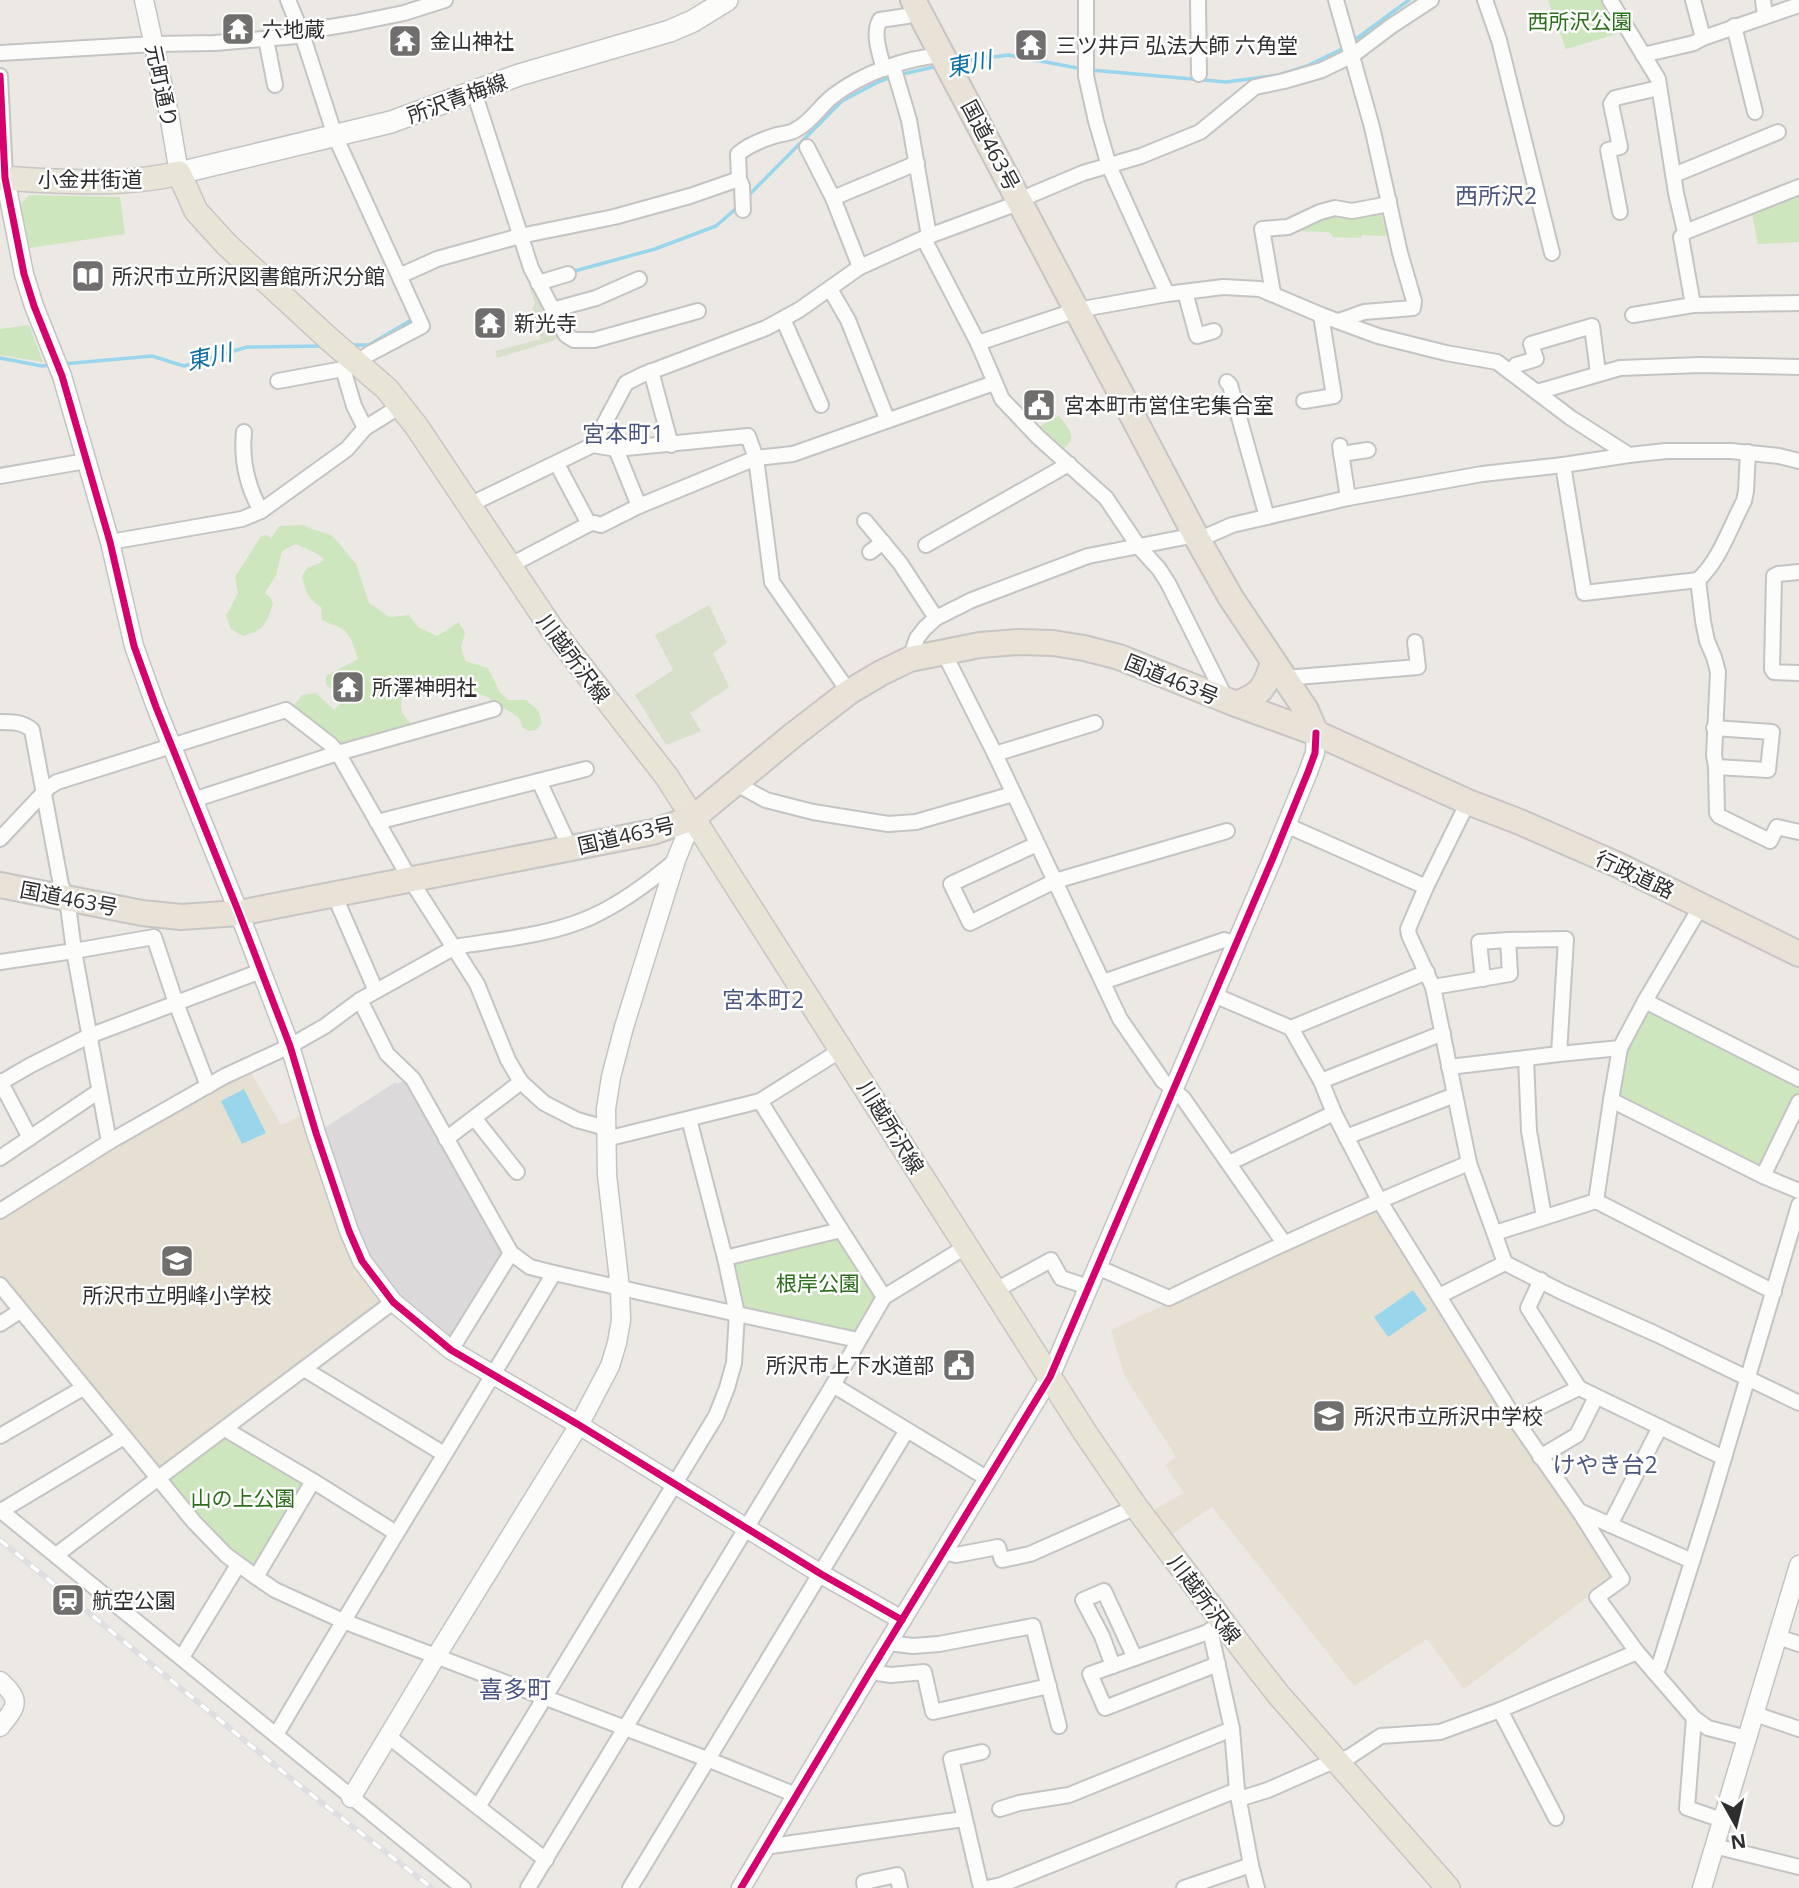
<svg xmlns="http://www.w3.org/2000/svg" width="1799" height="1888" viewBox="0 0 1799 1888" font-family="'Open Sans','Noto Sans JP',sans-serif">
<rect width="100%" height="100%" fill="#ece8e4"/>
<polygon fill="#dcd9db" points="403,1081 409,1083 503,1250 503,1255 453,1336 450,1337 428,1322 399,1296 373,1263 356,1227 324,1128 396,1082 397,1084"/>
<g fill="#e6e0d3">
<polygon points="249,1069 281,1125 304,1114 361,1272 380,1299 380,1305 158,1470 0,1274 0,1217 103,1149"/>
<polygon points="1374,1207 1613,1578 1464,1689 1427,1639 1354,1686 1212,1507 1169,1536 1151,1511 1184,1493 1165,1465 1176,1457 1124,1375 1111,1330"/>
</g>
<g fill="#cee6be">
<polygon points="1548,0 1601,0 1619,30 1617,34 1566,49"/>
<polygon points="1799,191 1799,242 1758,244 1751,209"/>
<polygon points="29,195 120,197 125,234 29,248 19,206"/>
<polygon points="1380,209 1387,236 1362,235 1361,238 1333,237 1329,232 1292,231 1320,216"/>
<polygon points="29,325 43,362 0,355 0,329"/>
<path d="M1058,416C1063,420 1074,433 1071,440C1070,443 1066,446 1063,449H1058L1038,431L1039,427Z"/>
<path d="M304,525L309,528L331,535L337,541L356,564L369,603L390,617L409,615L418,627L437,636L459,622L465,633L461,647L465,661L488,668L500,692L508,700H526L538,710L542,723L536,730L529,731L522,727L519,718L509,711L494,704L488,697L468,690L428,687L413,679C402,690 395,710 409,721L410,728L337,750L292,708L302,695L316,693L334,710L340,704L338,696L326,684V676L358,659C354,648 351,632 339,627C333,625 328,623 322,620L321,607C307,598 306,592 302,576L308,567L318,564L324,560C319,552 305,549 296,544L282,551L276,575L265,593L271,598L273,605C265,625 265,630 243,636L231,629L226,616L238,593L235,577L261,536L267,535L271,539L279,526Z"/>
<polygon points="1654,1011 1799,1084 1799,1094 1765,1164 1758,1166 1623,1098 1619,1093 1625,1052 1628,1044 1647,1013"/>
<polygon points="838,1238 875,1294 875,1301 858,1332 853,1333 741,1307 732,1264 734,1261"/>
<polygon points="226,1435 302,1482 303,1488 257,1566 253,1567 207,1526 169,1482 169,1479"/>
</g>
<g fill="#d8e0cc">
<polygon points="535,286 559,339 497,358 495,351 541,339 532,310 535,303 530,288"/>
<polygon points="709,605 727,643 713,653 729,687 690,713 701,731 666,745 635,695 673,670 655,635"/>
</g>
<g fill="#99d6ec">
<polygon points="244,1089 266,1133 242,1144 221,1101"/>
<polygon points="1413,1290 1427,1310 1388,1337 1374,1317"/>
</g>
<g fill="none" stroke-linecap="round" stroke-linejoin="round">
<g stroke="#99d6ec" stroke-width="3.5">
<polyline points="1352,42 1409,0"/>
<polyline points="956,62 1008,55 1083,69"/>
<polyline points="1091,70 1226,82 1279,75 1307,66 1346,47"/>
<polyline points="898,75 938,66"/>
<polyline points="748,196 842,101 878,82 891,77"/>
<polyline points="571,272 655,249 716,226 738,207"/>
<polyline points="349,345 369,345 413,319"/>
<polyline points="0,358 42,366 52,365"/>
<polyline points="63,364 152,356 184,366 247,347 324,346"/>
</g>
<defs>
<g id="minor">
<polyline points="288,0 302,34 335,136 422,326 369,354 357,362"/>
<polyline points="1086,0 1086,76 1096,121 1109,166 1167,294"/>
<polyline points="1198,0 1199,74"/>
<polyline points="1336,0 1372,127 1400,253 1414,301 1413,308 1364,312 1339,321"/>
<polyline points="1485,0 1499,40 1552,253"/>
<polyline points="1610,0 1658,79 1676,193 1685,232 1681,237 1693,305"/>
<polyline points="1693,0 1703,38 1799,5"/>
<polyline points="1763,0 1765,16"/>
<polyline points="1734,26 1755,112"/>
<polyline points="266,39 275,85"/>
<polyline points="0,53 154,44 215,43 297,36 306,31 355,23 404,13 445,0"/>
<polyline points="1643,55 1694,43 1703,38"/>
<polyline points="893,66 909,120 929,236"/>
<path d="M884,69C880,55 872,33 880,20L907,16L918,9"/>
<polyline points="0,76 5,178"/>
<polyline points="474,92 531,268 566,335 574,340 594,340 698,311"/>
<polyline points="807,147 833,198 860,267"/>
<polyline points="1674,175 1778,132"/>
<polyline points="739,179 742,186 743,210"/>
<polyline points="833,198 917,163"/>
<polyline points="1620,212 1608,150 1620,147 1611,104 1615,98 1659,88"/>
<polyline points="1685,232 1799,187"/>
<polyline points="924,239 978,343 1002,399 1038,437 1106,498 1139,547 1159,569 1168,583 1221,689 1225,700"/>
<path d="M399,274L406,273L437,259L520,236L614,217L690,196L739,179L738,154C748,145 764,139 777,135C783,134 792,133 797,129C812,121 820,106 833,96C863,73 905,58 943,55"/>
<polyline points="538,283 568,274"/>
<polyline points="830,289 848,320 887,419"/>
<polyline points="1185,292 1197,336 1214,331"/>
<polyline points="1273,293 1262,229 1288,227 1320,212 1335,208 1352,211 1384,205 1389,201"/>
<polyline points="552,310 596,298 639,279"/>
<polyline points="1633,315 1693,305 1799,303"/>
<polyline points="783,319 821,405"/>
<polyline points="978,343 1077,310 1167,294 1223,287 1260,289 1321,315 1378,336 1446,353 1497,362 1571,418 1629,455 1666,451 1731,451 1779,456 1799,461"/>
<polyline points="353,359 343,369 354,406 365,428"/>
<polyline points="651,371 671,445"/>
<polyline points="1510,372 1516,365 1536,359 1531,344 1592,326 1598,373"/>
<polyline points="278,381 343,369"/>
<polyline points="1227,382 1230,385 1267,517"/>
<polyline points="1537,392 1620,368 1700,365 1799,367"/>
<polyline points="1304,401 1334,396 1321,315"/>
<path d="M244,432C241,461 247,486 261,511"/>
<polyline points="593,445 616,449 748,436 756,458 772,582 849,692"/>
<polyline points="1340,446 1348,498"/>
<polyline points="616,449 639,506 756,458 793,454 994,383"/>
<path d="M1748,452L1746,491L1744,501C1730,527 1720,560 1698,580L1703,621L1707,641L1714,657L1718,672L1714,755L1716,767L1717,813L1719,816L1770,841L1777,827L1799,832"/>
<polyline points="1341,454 1368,450"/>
<polyline points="1563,465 1584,593 1698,580"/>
<polyline points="0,476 86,461"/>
<polyline points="469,505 593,445 626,383 642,375 766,328 799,310 860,267 929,236 1010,206 1031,195 1083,173 1141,156 1200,132 1255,87 1284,81 1322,70 1353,55 1390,27 1431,0"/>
<polyline points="865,521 900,563 936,618"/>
<polyline points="589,524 594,523 601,525 639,506"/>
<polyline points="1198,540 1232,525 1348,498 1482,474 1563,465 1629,455"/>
<polyline points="110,542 242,519 261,511 347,449 365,428 402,405"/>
<polyline points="926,545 1069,464"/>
<polyline points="870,552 883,542"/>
<polyline points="509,566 589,524 557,464"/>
<polyline points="1799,572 1778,574 1774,576 1772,669 1774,672 1799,673"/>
<polyline points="943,651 995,754 1120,1019 1163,1081 1183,1098 1284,1243"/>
<polyline points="910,659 917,638 925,628 936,618 972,600 1088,556 1196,535"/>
<polyline points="1285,678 1418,667 1415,642"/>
<path d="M0,722C12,722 23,722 32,730L61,885L67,898L74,951L109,1142"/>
<polyline points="1714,728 1772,732 1768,770 1716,767"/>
<polyline points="995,754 1095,723"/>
<polyline points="539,781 565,837 569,848"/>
<polyline points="735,783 766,800 813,812 888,824 916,822 1013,794"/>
<polyline points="193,800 338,753 494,709"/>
<polyline points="377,822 586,769"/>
<polyline points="1286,825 1426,887"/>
<polyline points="0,839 49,787 57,782 286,710 330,744 338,753 410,879 477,984 508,1060 521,1082 544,1103 577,1120 606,1128"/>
<polyline points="1037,844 951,884 970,923 1055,881 1227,831"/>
<polyline points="339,906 376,991"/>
<polyline points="0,962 74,951 154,937 176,1003 208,1086"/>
<polyline points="1483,979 1479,942 1508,940"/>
<polyline points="1103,982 1224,940 1236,943"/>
<polyline points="1433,987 1510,974 1508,940 1566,939 1559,1054 1620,1048 1645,1001 1701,906"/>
<polyline points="1214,995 1291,1028 1427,972"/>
<polyline points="360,1000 387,1054 413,1079 511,1253 530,1267 554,1273 737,1314 725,1258 689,1119"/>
<polyline points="1645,1001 1799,1079"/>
<polyline points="1291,1028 1321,1081 1334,1113 1379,1200 1515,1419 1579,1511 1622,1579 1597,1597 1637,1652 1694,1718 1708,1728 1747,1738"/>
<polyline points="1620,1048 1611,1100 1763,1176"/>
<polyline points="1526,1058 1559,1054"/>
<polyline points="1449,1067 1526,1058 1529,1131 1544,1217"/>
<polyline points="0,1081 30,1138"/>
<polyline points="1321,1081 1443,1033"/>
<polyline points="0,1083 31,1065 89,1036 261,971"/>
<polyline points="1799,1102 1763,1176 1799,1191"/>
<polyline points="475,1119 517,1172"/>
<polyline points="1346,1137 1455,1095"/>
<polyline points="446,1139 521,1082"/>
<polyline points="606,1139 760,1101 841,1050"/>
<polyline points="0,1158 99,1091"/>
<polyline points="1229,1163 1334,1113"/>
<polyline points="1469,1163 1505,1263 1562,1292 1656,1334 1799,1403"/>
<polyline points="1596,1201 1774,1292"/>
<path d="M0,1211L109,1142L225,1076L290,1046L325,1026L360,1000L448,951L460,946C504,939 551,935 591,917C622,903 650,882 676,860"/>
<polyline points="841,1230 884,1297"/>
<polyline points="1495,1233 1596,1201 1611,1100"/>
<polyline points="725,1258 841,1230 760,1101"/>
<path d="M1097,1267L1169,1298C1268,1250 1367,1205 1469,1163L1433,987L1409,935L1408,929L1426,887L1468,802"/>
<polyline points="1541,1280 1528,1308 1579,1388 1724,1458"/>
<polyline points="0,1285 194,1522 226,1555 256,1577 275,1590 343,1621 707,1759 796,1795"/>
<polyline points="994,1291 1051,1260 1061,1278 1088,1287"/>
<polyline points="1439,1296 1505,1263"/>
<polyline points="0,1324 20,1311"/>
<polyline points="451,1350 511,1253"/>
<polyline points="304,1369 444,1454"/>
<polyline points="833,1385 884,1297 967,1246"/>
<polyline points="1515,1419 1579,1388"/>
<polyline points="225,1429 313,1481 396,1533"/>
<polyline points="907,1430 988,1479"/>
<polyline points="0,1436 83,1388"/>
<polyline points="1540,1457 1577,1435 1596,1397"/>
<polyline points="0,1510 463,1888"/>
<polyline points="1,1511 124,1437"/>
<polyline points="1579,1511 1692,1561"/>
<polyline points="1610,1525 1660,1427"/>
<polyline points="944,1552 956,1555 998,1547 1002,1560 1030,1554 1136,1507"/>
<polyline points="56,1555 393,1302"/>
<polyline points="256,1577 313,1481"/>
<polyline points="1210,1630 1232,1729 1237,1790 1251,1865 1257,1888"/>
<polyline points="1778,1637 1799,1644"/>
<polyline points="888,1643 913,1646 939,1644 1033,1626 1059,1726"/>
<polyline points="182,1657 238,1565"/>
<polyline points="1218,1664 1105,1708 1090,1674 1225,1626"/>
<polyline points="1113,1666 1102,1636 1083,1600 1104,1591 1135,1658"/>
<polyline points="870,1672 891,1675 924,1672 933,1712 1049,1686"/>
<polyline points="1654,1672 1659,1666 1710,1505 1799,1205"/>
<polyline points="1500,1710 1556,1818"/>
<polyline points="1755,1714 1799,1729"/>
<polyline points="1694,1718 1687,1808 1722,1820"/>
<path d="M276,1735C367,1579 462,1428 554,1273"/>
<polyline points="388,1736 478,1807 716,1416 727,1388 734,1363 737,1314 858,1340"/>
<polyline points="1239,1799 1268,1790 1327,1764 1349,1757 1381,1736 1440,1732 1500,1710 1637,1652"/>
<polyline points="478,1807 546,1860"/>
<polyline points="1000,1809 1019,1803 1069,1795 1232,1729"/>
<polyline points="1714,1846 1799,1867"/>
<polyline points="764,1847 964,1819"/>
<polyline points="528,1888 833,1385 907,1430 630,1888"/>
<polyline points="865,1888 864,1882 897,1875 900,1888"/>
<polyline points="981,1888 951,1759 982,1752"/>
<polyline points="987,1888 1001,1885 1237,1790"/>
<polyline points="1184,1888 1251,1865"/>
</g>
<g id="tertiary">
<polyline points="144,0 169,114 179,173"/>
<polyline points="5,178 24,274 34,306 62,376 110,542 134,646 156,707 239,913 290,1046 316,1133 349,1231 362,1261 393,1302 451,1350 579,1425 821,1574 902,1620"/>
<path d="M0,1681C22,1701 17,1706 0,1727"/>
<polyline points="351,1798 440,1650 579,1425 610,1366 617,1343 621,1320 620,1288 607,1175 606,1109 611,1077 624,1027 676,860 693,818"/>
<polyline points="741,1888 870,1672 1050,1377 1272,860 1308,772 1315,753 1316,733"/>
<polyline points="1702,1888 1799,1565"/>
</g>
<polyline id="secondary" points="179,173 391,122 519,75 670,31 693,21 727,0"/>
<path id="primary" d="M0,178C58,181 123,187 179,173L196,211L227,245L329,339L387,389L417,427L552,629L667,777L1086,1434L1136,1507L1249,1657L1278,1694L1448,1888"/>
<g id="trunk">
<polyline points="913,0 1198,540 1231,598 1306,710 1316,733"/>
<path d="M1236,704C1262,694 1264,689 1273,663"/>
<polyline points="0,885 142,913 181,917 239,913 653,832 693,818 792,736 849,692 881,673 910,659 980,645 1019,642 1053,643 1084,648 1119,657 1236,704 1316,733 1468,802 1520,822 1618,865 1799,954"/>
</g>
</defs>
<use href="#minor" stroke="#c5c4c5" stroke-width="18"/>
<use href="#tertiary" stroke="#c5c4c5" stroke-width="21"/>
<use href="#secondary" stroke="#c5c4c5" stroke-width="24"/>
<use href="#primary" stroke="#c6c5c4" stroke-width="26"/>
<use href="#trunk" stroke="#c6c5c4" stroke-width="28"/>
<use href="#minor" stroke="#fcfcfb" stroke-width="14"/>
<use href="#tertiary" stroke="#fcfcfb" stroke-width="18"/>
<use href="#secondary" stroke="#fcfcfb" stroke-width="21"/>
<use href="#primary" stroke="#e8e4d6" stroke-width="23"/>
<use href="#trunk" stroke="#e9e2d6" stroke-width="24"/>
<defs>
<polyline id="rail" points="0,1540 299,1785 432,1888"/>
</defs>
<use href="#rail" stroke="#dfdfe1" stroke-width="6"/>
<use href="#rail" stroke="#fff" stroke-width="3.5" stroke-dasharray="10" stroke-linecap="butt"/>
<defs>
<g id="cycleway">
<polyline points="0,76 5,178 24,274 34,306 62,376 110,542 134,646 156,707 239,913 290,1046 316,1133 349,1231 362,1261 393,1302 451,1350 579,1425 821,1574 902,1620"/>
<polyline points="741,1888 870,1672 1050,1377 1272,860 1308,772 1315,753 1316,733"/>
</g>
</defs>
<use href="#cycleway" stroke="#fff" stroke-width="11"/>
<use href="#cycleway" stroke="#d6006c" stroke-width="7"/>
</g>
<defs>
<symbol id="temple-square" viewBox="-11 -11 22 22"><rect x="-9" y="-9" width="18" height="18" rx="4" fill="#706f6e" stroke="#fff"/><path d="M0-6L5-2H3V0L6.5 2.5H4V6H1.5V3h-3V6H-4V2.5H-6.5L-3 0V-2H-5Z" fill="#fff"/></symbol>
<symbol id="library-square" viewBox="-11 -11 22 22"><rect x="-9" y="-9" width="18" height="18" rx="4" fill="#706f6e" stroke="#fff"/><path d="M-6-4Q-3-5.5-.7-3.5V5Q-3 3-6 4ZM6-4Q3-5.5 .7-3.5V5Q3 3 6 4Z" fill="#fff"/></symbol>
<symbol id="civic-square" viewBox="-11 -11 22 22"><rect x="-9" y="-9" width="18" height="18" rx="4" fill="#706f6e" stroke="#fff"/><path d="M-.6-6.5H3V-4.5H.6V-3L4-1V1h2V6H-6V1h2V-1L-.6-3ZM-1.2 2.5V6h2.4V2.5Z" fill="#fff"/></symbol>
<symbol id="school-square" viewBox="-11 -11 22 22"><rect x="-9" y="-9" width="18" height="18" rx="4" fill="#706f6e" stroke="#fff"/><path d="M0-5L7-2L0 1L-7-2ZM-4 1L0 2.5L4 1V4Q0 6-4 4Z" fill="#fff"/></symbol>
<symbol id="station-square" viewBox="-11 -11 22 22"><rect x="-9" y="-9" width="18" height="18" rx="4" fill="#706f6e" stroke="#fff"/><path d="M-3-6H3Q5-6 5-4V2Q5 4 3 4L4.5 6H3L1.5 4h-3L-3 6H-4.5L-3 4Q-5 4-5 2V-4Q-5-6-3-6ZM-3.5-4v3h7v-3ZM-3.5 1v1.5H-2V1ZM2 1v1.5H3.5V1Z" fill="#fff"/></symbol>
</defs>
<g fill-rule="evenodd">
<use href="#temple-square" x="219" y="10" width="38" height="38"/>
<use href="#temple-square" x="386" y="22" width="38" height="38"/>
<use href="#temple-square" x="1012" y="26" width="38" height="38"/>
<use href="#library-square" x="69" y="257" width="38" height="38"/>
<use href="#temple-square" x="471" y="304" width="38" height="38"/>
<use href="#civic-square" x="1020" y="386" width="38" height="38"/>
<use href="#temple-square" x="329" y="668" width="38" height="38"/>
<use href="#school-square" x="158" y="1242" width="38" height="38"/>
<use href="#civic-square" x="940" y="1346" width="38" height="38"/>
<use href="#school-square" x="1310" y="1397" width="38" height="38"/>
<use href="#station-square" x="49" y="1581" width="38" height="38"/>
</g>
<g text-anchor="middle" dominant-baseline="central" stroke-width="5" stroke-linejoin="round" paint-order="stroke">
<g font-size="21" fill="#2c6e1b" stroke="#fff">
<text x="1580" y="21">西所沢公園</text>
<text x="818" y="1283">根岸公園</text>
<text x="243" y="1498">山の上公園</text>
</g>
<g font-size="21" fill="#2e2e2e" stroke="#fff" text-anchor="start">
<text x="262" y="29">六地蔵</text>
<text x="430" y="41">金山神社</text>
<text x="1056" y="45">三ツ井戸 弘法大師 六角堂</text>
<text x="112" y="276">所沢市立所沢図書館所沢分館</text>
<text x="514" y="323">新光寺</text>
<text x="1064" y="405">宮本町市営住宅集合室</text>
<text x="372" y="687">所澤神明社</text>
<text x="177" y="1295" text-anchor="middle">所沢市立明峰小学校</text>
<text x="934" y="1365" text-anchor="end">所沢市上下水道部</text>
<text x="1354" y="1416">所沢市立所沢中学校</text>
<text x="92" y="1600">航空公園</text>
</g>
<g font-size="21" fill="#2e2e2e" stroke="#fff">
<text transform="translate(162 86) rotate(78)">元町通り</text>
<text transform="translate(457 98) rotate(-20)">所沢青梅線</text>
<text transform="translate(991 145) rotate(62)">国道463号</text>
<text x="90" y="179">小金井街道</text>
<text transform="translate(574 658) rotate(53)">川越所沢線</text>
<text transform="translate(1172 679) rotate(22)">国道463号</text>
<text transform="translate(626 835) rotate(-13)">国道463号</text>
<text transform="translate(1635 874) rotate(25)">行政道路</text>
<text transform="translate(69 898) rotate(11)">国道463号</text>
<text transform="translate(891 1127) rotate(58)">川越所沢線</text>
<text transform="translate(1205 1599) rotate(53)">川越所沢線</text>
</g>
<g font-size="23" font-style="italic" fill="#0d6fa3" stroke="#fff">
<text transform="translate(969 63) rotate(-12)">東川</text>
<text transform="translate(209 356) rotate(-13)">東川</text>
</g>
<g font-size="23" fill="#4d5680" stroke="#fff">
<text x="1496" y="195">西所沢2</text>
<text x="623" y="433">宮本町1</text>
<text x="763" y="999">宮本町2</text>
<text x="1605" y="1464">けやき台2</text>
</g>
<g font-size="24" fill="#4d5680" stroke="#fff">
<text x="515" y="1688">喜多町</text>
</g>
</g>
<g transform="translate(1736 1825) rotate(172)" stroke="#ffffff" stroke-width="5" paint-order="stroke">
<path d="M0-5L12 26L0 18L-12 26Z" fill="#2e2e2e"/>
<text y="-10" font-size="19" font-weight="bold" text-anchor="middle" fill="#2e2e2e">N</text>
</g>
</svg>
